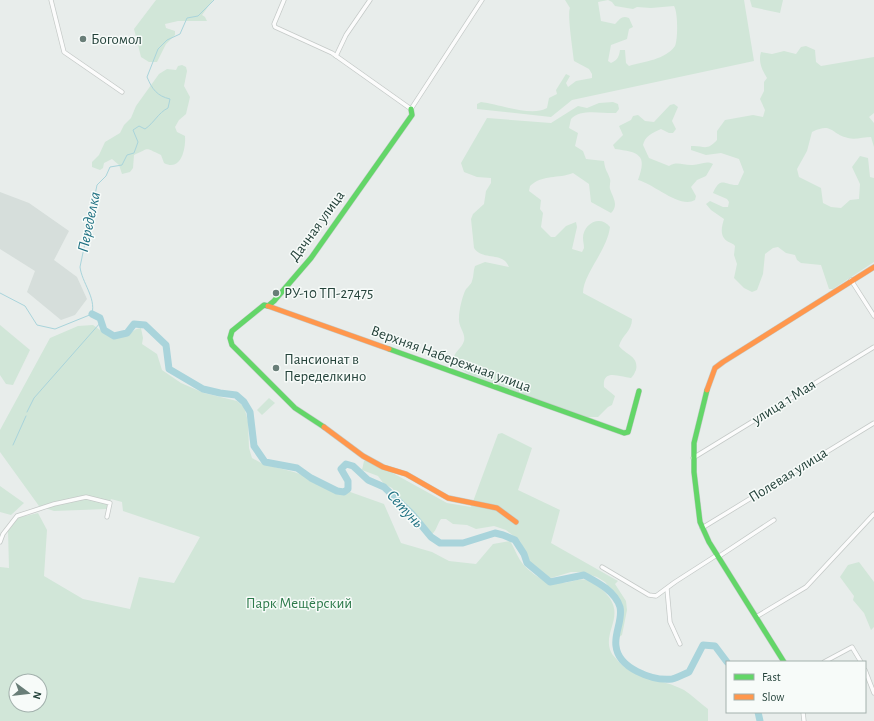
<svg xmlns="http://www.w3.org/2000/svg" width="874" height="721" viewBox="0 0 874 721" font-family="'Alegreya Sans',sans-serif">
<rect width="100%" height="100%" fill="#e8edeb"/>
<polygon fill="#d6dedb" points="0,192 29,203 69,231 54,260 77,277 87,299 75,315 61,320 27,292 35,271 0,249"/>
<g fill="#d1e6d8" fill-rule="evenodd">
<polygon points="156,0 213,0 202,15 205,17 207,21 178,21 165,24 166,28 175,31 175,35 166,44 157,62 149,62 141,57 134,29"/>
<path d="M565,0H744L754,61L572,100L551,117L477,109V104L481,102C499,104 531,117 547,108L549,98L557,94L556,90L566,74L570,76L566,83L568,87L576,81L592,78V74L589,69L574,61C573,51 567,14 570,8ZM608,0L612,2L615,6L633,9L637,7L651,8L674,6C678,12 678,39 675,46C665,60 645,61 629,66L626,63L625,50H620C619,56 618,60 611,63L608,61L611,45L627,39L629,29L633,27L629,18C622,15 620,19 615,24L601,21L598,2Z"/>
<polygon points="750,0 783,0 780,13 752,7"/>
<path d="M806,46L815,50L816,62L821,66L874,57V113L869,117L874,123V147L871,137C864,137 855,140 848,138C830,134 833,122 812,132L807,151L797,169L799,177L821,188L823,203L831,207L841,208L850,200L859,199L860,184L852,167L860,156L868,158L870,177L874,178V262L833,289H829L821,265L801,263L797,260L795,255L786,253L778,247L773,248L765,254L763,274L757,290L752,292L744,288L734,278L737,264L734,255L735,246C733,243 730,243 727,241C719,235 722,226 724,219L711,210L706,204L710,201L723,207H728L729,202L727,199L713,193C721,175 725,186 738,185L744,172L739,159L721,153L706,155L691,150V146C704,145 706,152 717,140V131L725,120L753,115L763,117L765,110L760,99L764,91V82L767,78C762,70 758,62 761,52L772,54L784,51L796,54L801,47Z"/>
<path d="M182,65L186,67L187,71L184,86L190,97L186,114L179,120L175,127L177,132L185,136C186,149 181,172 164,163L161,155C143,147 151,148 134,155L133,168L130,172L122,174L119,165L112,159L104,163L103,168L100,170L92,167V162L99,155L105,142L120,133L124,125L131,118L136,106L159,74L167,69L176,70L178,66Z"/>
<path d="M613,102L618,104L619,109L616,113C604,114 580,108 571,119L569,128L578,133L575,146L583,151L586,159L604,161C605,171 608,172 610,179C611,182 609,186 610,189C613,198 619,205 611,213L591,202L589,184L573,173C558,179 543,174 530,186L529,191L541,200L540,209L543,213L541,227L551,237H555L566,226L576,222L577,227L572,249L582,252L584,248C584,245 583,241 583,238C583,224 600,214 610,227C607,251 583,274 583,293L632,319C632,331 622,335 619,346C626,355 639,356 636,370C634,374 634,375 631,378C620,377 602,368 604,387L615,396L612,405L608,407L598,417H584L472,376L455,366C450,352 461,351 464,341C466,333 458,327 459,318C459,310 462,298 465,291C467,287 471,285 472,281C474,276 473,271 475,266L485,262L509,267C503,251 482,261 474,248L471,219L473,214L484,204L486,191L491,183V178L477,177L464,172L461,163L487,118L551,123L578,106L587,108L599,103Z"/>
<path d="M674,104L678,107L672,121L676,129L673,133H669L661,129C652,133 645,136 643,145L649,158L669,166C677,161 682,165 691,165C699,166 705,160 713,164L706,176L697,180L691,187L696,196L695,200C680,209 654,184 638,180C648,154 638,152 615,149L613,145L623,135L619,126L631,120L633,116L638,115L645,121L654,122L670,105Z"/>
<polygon points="0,325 30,350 13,385 6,384 0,375"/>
<path d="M93,325C103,332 115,341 128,335C133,332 134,329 141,328L143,338L142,344L157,354L162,370L181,383L204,393L237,401L244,407L248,421L249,448L252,458L263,464L294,472L384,504L401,543L432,552L449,561L476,564L493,544L510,541C514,547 516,554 520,560C527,571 544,583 557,583C577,584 581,572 600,588C631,613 601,630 611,652C612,655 616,658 618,661C636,681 662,678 684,690C692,695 700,703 708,709V721H0V567L9,568L8,531L17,518L38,513L47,530L44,576L83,599L130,609L139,577L174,583L200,537L123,511L122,502L111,499L107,509L54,511L39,506L0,452V430L50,338L78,326ZM16,681H40V705H16Z"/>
<polygon points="269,398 275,403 262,415 257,410"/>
<path d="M502,433L532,448L518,490L560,510L551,543L618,581L615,584L626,601L627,610L622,635L618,638L621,607L611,589L605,582L597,577L580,572H571L551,578L547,577L532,566L520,541L506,530L494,526L476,529L467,525L453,524L446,519H441C437,524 437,530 432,534L428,532L392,488L384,484L378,476L362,470L364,461H371L447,503L471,507L498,434Z"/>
<polygon points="0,486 24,503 11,515 0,512"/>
<polygon points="859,562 874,582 874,627 871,630 864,613 853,600 854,596 840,577 848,565"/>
</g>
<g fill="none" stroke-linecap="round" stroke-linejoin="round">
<g stroke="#a9d4db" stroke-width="1">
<path d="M0,293L25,306L37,325L55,329L92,314C96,297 82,283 80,267L97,185L106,176L110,167L122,165L127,155L134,153L138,142L133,130L139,126L145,129C154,123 158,113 168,108L170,99C157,96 152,89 147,77L158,49L167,40L180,34L187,18L198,16L214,0"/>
<polyline points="27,412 34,398 101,322"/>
<polyline points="13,445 26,416"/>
</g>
<g stroke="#a9d4db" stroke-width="7">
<path d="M92,314L100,318L104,330L114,336L127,333L134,324L145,325L166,345L169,369L203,389L220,393L236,395L244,402L250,412L254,446L265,462L297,468L311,478L337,491L344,492L348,489V481L341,469L346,464L353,466L368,480L384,487L412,514L431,537L440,543H463L495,533L503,535L515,540L524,554L527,563L550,582L584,575C597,582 615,591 620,607C623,620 614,633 616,646C618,668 652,681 672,679C678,678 684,674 689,672L703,645L715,646L727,662"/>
<polyline points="758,712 760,721"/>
</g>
<defs>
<g id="street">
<polyline points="51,0 64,52 122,92"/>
<polyline points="284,0 274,24 275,27 332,53 411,109 482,0"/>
<polyline points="336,56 346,35 370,0"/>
<polyline points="851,280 874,316"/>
<polyline points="693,458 874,347"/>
<polyline points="702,528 874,423"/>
<polyline points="0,542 3,534 17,516 54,504 86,497 110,503 107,517"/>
<polyline points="718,557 774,520"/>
<polyline points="602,567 649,595 656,596 675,582 717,555"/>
<polyline points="667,589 670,622 680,644"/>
<polyline points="756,617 806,587 874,514"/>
<polyline points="824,662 852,647 861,662"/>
<polyline points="865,670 874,693"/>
<polyline points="803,712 804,721"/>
</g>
<g id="fast">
<polyline points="389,349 624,433 628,432 639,391"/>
<polyline points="707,390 694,443 694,472 700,522 709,542 784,662"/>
<polyline points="324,427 295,408 232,345 230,338 232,331 264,305 268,306 274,301 311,258 412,115 411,109"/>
</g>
<g id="slow">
<polyline points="268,306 389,349"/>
<polyline points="707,390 715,368 723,362 874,267"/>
<polyline points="324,427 363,456 383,467 406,474 448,498 497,508 516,522"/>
</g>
</defs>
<use href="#street" stroke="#c5cac8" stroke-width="5"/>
<use href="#fast" stroke="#c3cbc8" stroke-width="6"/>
<use href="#slow" stroke="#c3cbc8" stroke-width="6"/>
<use href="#street" stroke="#fcfcfc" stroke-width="3.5"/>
<use href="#fast" stroke="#63d668" stroke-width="5"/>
<use href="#slow" stroke="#ff974d" stroke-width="5"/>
</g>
<g fill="#697e78" stroke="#f7fbf9" stroke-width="1.5">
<circle cx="83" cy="39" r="4"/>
<circle cx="276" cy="293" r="4"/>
<circle cx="276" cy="368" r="4"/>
</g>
<g text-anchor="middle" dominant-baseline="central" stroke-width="3" stroke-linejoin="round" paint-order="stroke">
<g font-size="15" fill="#24423a" stroke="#f7fbf9" text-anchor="start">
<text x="91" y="39">Богомол</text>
<text x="284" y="293">РУ-10 ТП-27475</text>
<text x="284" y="359">Пансионат в<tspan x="284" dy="17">Переделкино</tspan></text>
</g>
<g font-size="15" fill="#24423a" stroke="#f7fbf9">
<text transform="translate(317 226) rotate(-54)">Дачная улица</text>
<text transform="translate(451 359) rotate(20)">Верхняя Набережная улица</text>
<text transform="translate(784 402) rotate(-32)">улица 1 Мая</text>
<text transform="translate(788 475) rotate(-32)">Полевая улица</text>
</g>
<g font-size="15" fill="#2d7a4b" stroke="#f7fbf9">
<text x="299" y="603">Парк Мещёрский</text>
</g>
<g font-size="16" font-style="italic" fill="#1c6f80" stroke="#f7fbf9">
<text transform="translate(89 222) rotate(-78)">Переделка</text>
<text transform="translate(405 509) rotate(47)">Сетунь</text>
</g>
</g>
<rect x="726" y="661" width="140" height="52" fill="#f7fbf9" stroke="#a3b1ad"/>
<rect x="734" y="674" width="20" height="6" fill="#63d668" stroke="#a3b1ad"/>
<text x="762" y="681" font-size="12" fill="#24423a">Fast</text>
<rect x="734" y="694" width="20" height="6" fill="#ff974d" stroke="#a3b1ad"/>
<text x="762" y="701" font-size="12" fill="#24423a">Slow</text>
<g transform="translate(28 693) rotate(105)"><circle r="19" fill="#f7fbf9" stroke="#a3b1ad"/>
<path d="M0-3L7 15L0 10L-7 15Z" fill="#697e78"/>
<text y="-6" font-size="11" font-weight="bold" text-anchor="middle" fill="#24423a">N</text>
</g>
</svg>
